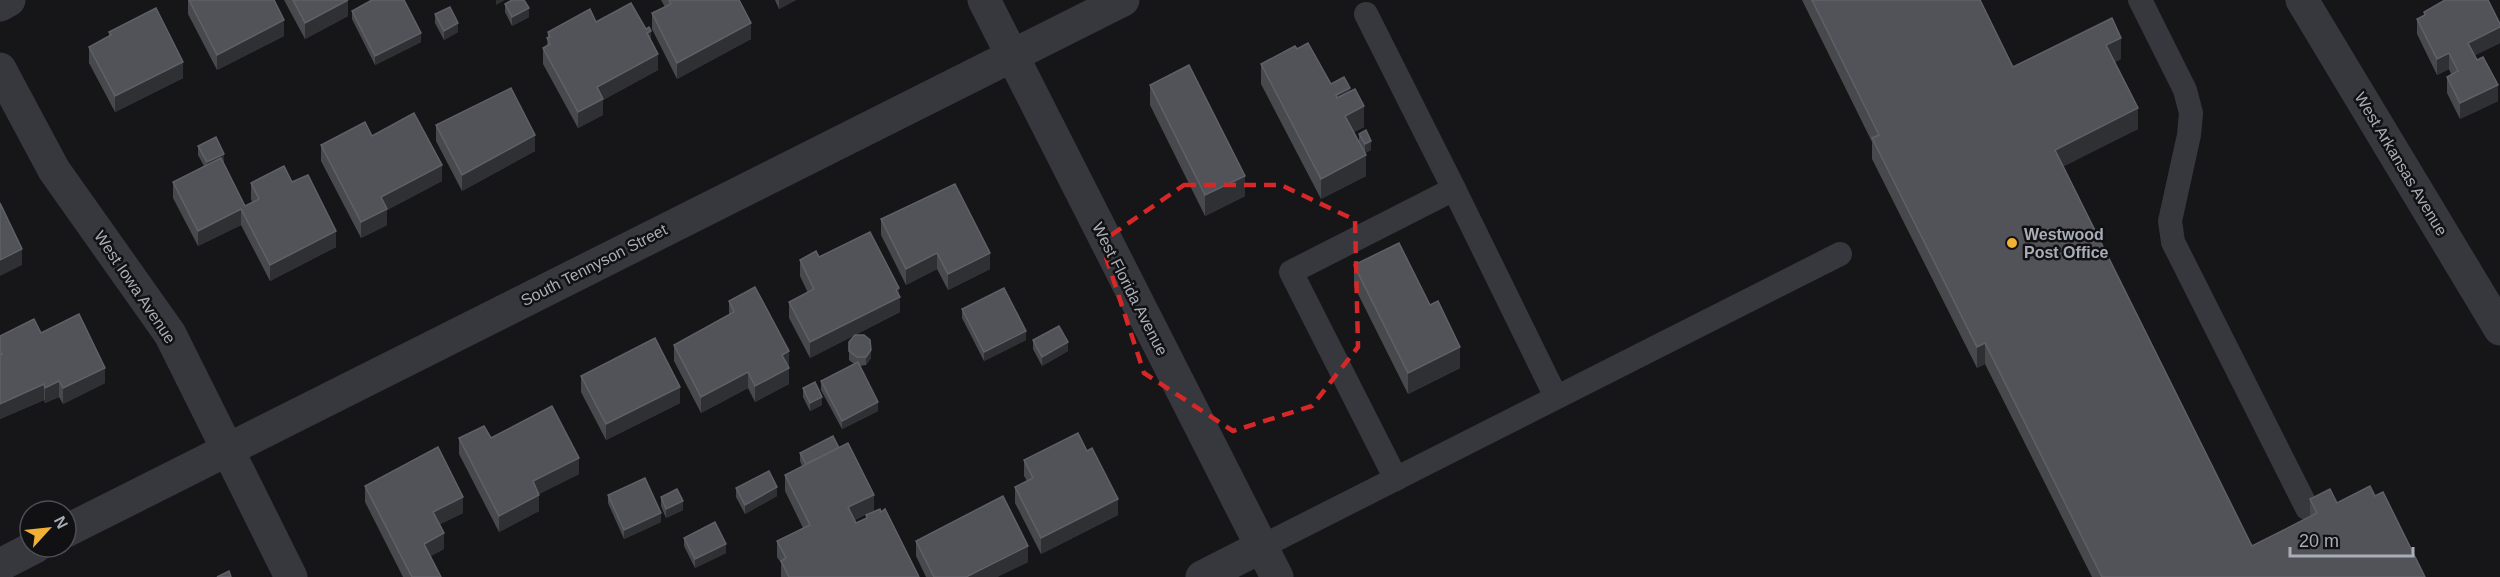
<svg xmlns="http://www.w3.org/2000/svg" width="2500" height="577" viewBox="0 0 2500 577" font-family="Arial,sans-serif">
<rect width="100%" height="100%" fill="#161618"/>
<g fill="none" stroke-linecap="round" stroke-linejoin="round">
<g stroke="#37383d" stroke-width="24">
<polyline points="2140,0 2185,90 2191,113 2189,135 2170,221 2173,242 2307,508"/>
<polyline points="1366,14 1454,189 1291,272 1396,479"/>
<polyline points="1454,189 1556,397"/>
<polyline points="1261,547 1840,254"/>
</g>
<g stroke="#37383d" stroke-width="33">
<polyline points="2302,0 2500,329"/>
<polyline points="0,5 9,0"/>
<polyline points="0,69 54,170 170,334 291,577"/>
<polyline points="1202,577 1261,547"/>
</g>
<g stroke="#37383d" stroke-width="33">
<polyline points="984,0 1277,577"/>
<polyline points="66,531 1123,0"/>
<polyline points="0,565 35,547"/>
</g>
</g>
<g fill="#47494d">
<polygon points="188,0 274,0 284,36 217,70 188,14"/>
<polygon points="284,0 348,0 348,16 305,39"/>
<polygon points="661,0 739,0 751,39 677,79 652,29 652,13 665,7"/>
<polygon points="775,0 796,0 779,9"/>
<polygon points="1802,0 1980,0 2013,67 2121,59 2115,62 2138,129 2063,166 2252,546 2310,517 2310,499 2337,503 2375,496 2425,577 2092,577 1985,364 1977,368 1872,159 1872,142"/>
<polygon points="505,4 529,17 512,26 505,12"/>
<polygon points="352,11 421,42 375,65 352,19"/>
<polygon points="2424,12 2500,43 2475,55 2498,101 2460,119 2447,93 2447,77 2451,74 2449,69 2437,75 2417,34 2417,19 2424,15"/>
<polygon points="435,14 458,32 444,40 435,23"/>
<polygon points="596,22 651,42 658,70 603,100 603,115 578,128 543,64 543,48 547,46 548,32"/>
<polygon points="109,32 183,78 115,112 89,63 89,47 109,36"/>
<polygon points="1297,49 1331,84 1350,91 1364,127 1354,132 1359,142 1359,134 1371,150 1365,153 1366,176 1321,199 1261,84 1261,64"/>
<polygon points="1150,85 1245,196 1205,216 1150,105"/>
<polygon points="436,125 535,151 462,191 436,141"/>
<polygon points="372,136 442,181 387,210 387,225 361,238 321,161 321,145"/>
<polygon points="198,146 223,163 245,206 252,202 251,199 251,183 292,182 336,247 270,281 241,225 198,246 173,198 173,182 204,166 198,155"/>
<polygon points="881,219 990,269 948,290 937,269 906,285 881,235"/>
<polygon points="819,257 900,312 810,358 789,318 789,302 808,293 800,276 800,260"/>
<polygon points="1354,265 1460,368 1408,394 1354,286"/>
<polygon points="729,301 789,367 789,384 755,402 748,388 701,413 674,361 674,345 729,315"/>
<polygon points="962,309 1026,340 984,361 962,318"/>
<polygon points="41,333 105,383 63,404 59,397 45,403 44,400 0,419 0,336"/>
<polygon points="1033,340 1068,351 1042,366 1033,349"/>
<polygon points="849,342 871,358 866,365 859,366 878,411 842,429 821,390 821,381 854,364 849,360"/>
<polygon points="581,376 680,403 606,440 581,392"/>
<polygon points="803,388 822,405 810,411 803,397"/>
<polygon points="459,438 491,438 579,474 539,494 539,511 499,532 459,454"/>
<polygon points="800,453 874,510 855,520 856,523 866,519 866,515 919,577 781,577 781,563 777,557 777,541 803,528 785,491 785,475 802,466 800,461"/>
<polygon points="1024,460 1118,515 1041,554 1015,503 1015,487 1027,481 1024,476"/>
<polygon points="365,486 463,513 440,524 444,549 430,556 441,577 403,577 365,502"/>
<polygon points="736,488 777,496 745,514 736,497"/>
<polygon points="608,495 661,522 624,539 608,503"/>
<polygon points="661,497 683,510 666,518 661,506"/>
<polygon points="684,538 726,553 695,568 684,546"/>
<polygon points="916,541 1028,562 997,577 926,577 916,556"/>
</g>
<g fill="#2f3033">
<polygon points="348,0 348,16 305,39 305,23"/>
<polygon points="496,0 505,0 496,5"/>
<polygon points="779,0 796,0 779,9"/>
<polygon points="529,8 529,17 512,26 512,17"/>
<polygon points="284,20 284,36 217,70 217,55"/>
<polygon points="458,23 458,32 444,40 444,31"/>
<polygon points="751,23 751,39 677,79 677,63"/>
<polygon points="2500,27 2500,43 2468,59 2468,43"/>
<polygon points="651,31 651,47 647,33"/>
<polygon points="421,33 421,42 375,65 375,56"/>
<polygon points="2121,38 2121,59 2106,66 2106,45"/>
<polygon points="2449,53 2449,69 2437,75 2437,59"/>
<polygon points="658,54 658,70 603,100 603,115 578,128 578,112 597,87"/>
<polygon points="183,62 183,78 115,112 115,96"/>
<polygon points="2498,85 2498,101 2460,119 2460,103"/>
<polygon points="1350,88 1350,109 1336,116 1336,95"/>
<polygon points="1364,106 1364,127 1345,136 1345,116"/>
<polygon points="2138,108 2138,129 2055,171 2055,150"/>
<polygon points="535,135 535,151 462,191 462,175"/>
<polygon points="1371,141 1371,150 1365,153 1365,144"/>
<polygon points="224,154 224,162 207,171 207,162"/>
<polygon points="1366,155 1366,176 1321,199 1321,179"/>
<polygon points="442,165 442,181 387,210 387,225 361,238 361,222 381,197"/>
<polygon points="1245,176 1245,196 1205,216 1205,195"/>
<polygon points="241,209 241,225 198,246 198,231"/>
<polygon points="336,231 336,247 270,281 270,265"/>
<polygon points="22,249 22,265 0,276 0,260"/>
<polygon points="937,253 937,269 906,285 906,269"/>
<polygon points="990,253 990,269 948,290 948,274"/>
<polygon points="899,288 899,297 900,297 900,312 810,358 810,342"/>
<polygon points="1026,331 1026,340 984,361 984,352"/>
<polygon points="1068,342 1068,351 1042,366 1042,357"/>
<polygon points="1985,343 1985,364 1977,368 1977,347"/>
<polygon points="1460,347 1460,368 1408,394 1408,373"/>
<polygon points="871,350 871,358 866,365 866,357"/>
<polygon points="789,351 789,367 782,355"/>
<polygon points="105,368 105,383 63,404 63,388"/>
<polygon points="789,368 789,384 755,402 755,386"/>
<polygon points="748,372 748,388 701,413 701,397"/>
<polygon points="59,381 59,397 45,403 45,388"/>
<polygon points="44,384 44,400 0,419 0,404"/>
<polygon points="680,387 680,403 606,440 606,424"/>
<polygon points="822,397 822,405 810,411 810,403"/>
<polygon points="878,402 878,411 842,429 842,421"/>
<polygon points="579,458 579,474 533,497 533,481"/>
<polygon points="777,487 777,496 745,514 745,505"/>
<polygon points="539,495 539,511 499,532 499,516"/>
<polygon points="874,495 874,510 848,523 848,507"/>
<polygon points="463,497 463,513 433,528 433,512"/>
<polygon points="1118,499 1118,515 1041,554 1041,538"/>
<polygon points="683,501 683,510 666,518 666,509"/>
<polygon points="661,513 661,522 624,539 624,530"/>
<polygon points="444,533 444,549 424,560 424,544"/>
<polygon points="726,544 726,553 695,568 695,559"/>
<polygon points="1028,546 1028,562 997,577 966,577"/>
</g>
<g fill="#525359" stroke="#5f6168" stroke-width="1.5">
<polygon points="189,0 274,0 284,20 217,55"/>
<polygon points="293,0 348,0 305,23"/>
<polygon points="372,0 404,0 421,33 375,56 352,11"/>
<polygon points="512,0 524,0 529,8 512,17 505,4"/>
<polygon points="669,0 739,0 751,23 677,63 652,13 671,4"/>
<polygon points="1812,0 1980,0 2013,67 2112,18 2121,38 2106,45 2138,108 2055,150 2252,546 2317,513 2310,499 2330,489 2337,503 2370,486 2375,496 2383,492 2425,577 2102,577 1985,343 1977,347 1872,138 1879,135"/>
<polygon points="2445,0 2488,0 2500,24 2500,27 2468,43 2477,60 2483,57 2498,85 2460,103 2447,77 2458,71 2449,53 2437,59 2417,19 2425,15 2424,12"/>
<polygon points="631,3 646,29 649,27 651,31 647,33 658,54 597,87 603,99 578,112 543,48 550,44 547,38 550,37 548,32 590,9 596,22"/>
<polygon points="450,7 458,23 444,31 435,14"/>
<polygon points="156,8 183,62 115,96 89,47 111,35 109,32"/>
<polygon points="1308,43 1331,84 1344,77 1350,88 1336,95 1337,98 1355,89 1364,106 1345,116 1366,155 1321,179 1261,64 1295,46 1297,49"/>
<polygon points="1189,65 1245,176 1205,195 1150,85"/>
<polygon points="511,88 535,135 462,175 436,125"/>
<polygon points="414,113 442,165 381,197 387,209 361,222 321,145 365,122 372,136"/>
<polygon points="1366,130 1371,141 1365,144 1359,134"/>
<polygon points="216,137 224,154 207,162 198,146"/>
<polygon points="221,158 245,206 259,199 251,183 284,166 292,182 308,175 336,231 270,265 241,209 198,231 173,182"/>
<polygon points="955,184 990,253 948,274 937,253 906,269 881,219"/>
<polygon points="0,203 22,249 0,260"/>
<polygon points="870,232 899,288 896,290 900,297 810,342 789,302 814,289 800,260 816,251 819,257"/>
<polygon points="1399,243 1430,305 1438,301 1460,347 1408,373 1354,265"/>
<polygon points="755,287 789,351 782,355 789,368 755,386 748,372 701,397 674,345 734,312 729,301"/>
<polygon points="1004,288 1026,331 984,352 962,309"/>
<polygon points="79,314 105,368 63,388 59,381 45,388 44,384 0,404 0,354 2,354 0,351 0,336 34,319 41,333"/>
<polygon points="1059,326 1068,342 1042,357 1033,340"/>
<polygon points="855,335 864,335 870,340 871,350 866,357 857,357 849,351 849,342"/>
<polygon points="655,338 680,387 606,424 581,376"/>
<polygon points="858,362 878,402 842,421 821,381"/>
<polygon points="815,382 822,397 810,403 803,388"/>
<polygon points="552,406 579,458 533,481 539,495 499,516 459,438 484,426 491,438"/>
<polygon points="1078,433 1087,451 1092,448 1118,499 1041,538 1015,487 1033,478 1024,460"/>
<polygon points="833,436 839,448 806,464 800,453"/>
<polygon points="848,443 874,495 848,507 856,523 867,518 866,515 880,509 881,512 885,509 919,577 789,577 781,561 786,558 777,541 810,525 785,475"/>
<polygon points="438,447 463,497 433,512 444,533 424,544 441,577 412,577 365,486"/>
<polygon points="769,471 777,487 745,505 736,488"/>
<polygon points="645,478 661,513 624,530 608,495"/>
<polygon points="677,489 683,501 666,509 661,497"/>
<polygon points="1003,496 1028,546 966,577 934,577 916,541"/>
<polygon points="715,522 726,544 695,559 684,538"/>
<polygon points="229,571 231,577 217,577"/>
</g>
<path fill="none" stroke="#d62828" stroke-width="4.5" stroke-dasharray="12 8" stroke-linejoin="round" d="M1184,185H1281L1355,220L1358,347L1312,406L1233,431L1144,373L1101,242Z"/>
<circle fill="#f2b134" stroke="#111113" stroke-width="2" cx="2012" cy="243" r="6"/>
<g text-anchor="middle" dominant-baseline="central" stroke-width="5" stroke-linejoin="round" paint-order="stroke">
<g font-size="16" fill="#a8adb8" stroke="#111113">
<text transform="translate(2401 164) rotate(59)">West Arkansas Avenue</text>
<text transform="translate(594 265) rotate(-27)">South Tennyson Street</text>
<text transform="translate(135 287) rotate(56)">West Iowa Avenue</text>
<text transform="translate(1130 289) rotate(63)">West Florida Avenue</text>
</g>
<g font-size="16" font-weight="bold" fill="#a8adb8" stroke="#111113" text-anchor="start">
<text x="2024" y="234">Westwood<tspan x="2024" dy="18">Post Office</tspan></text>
</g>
</g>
<g transform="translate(48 529) rotate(63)"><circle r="28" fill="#111113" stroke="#4d4f55" stroke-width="1.5"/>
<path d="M0-4.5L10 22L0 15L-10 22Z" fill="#f2b134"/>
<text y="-9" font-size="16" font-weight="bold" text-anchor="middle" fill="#a8adb8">N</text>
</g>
<path d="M2290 547v9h123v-9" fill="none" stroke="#a8adb8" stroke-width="3"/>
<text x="2299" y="547" font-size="18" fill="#a8adb8" stroke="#111113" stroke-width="4.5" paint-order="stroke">20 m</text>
</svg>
